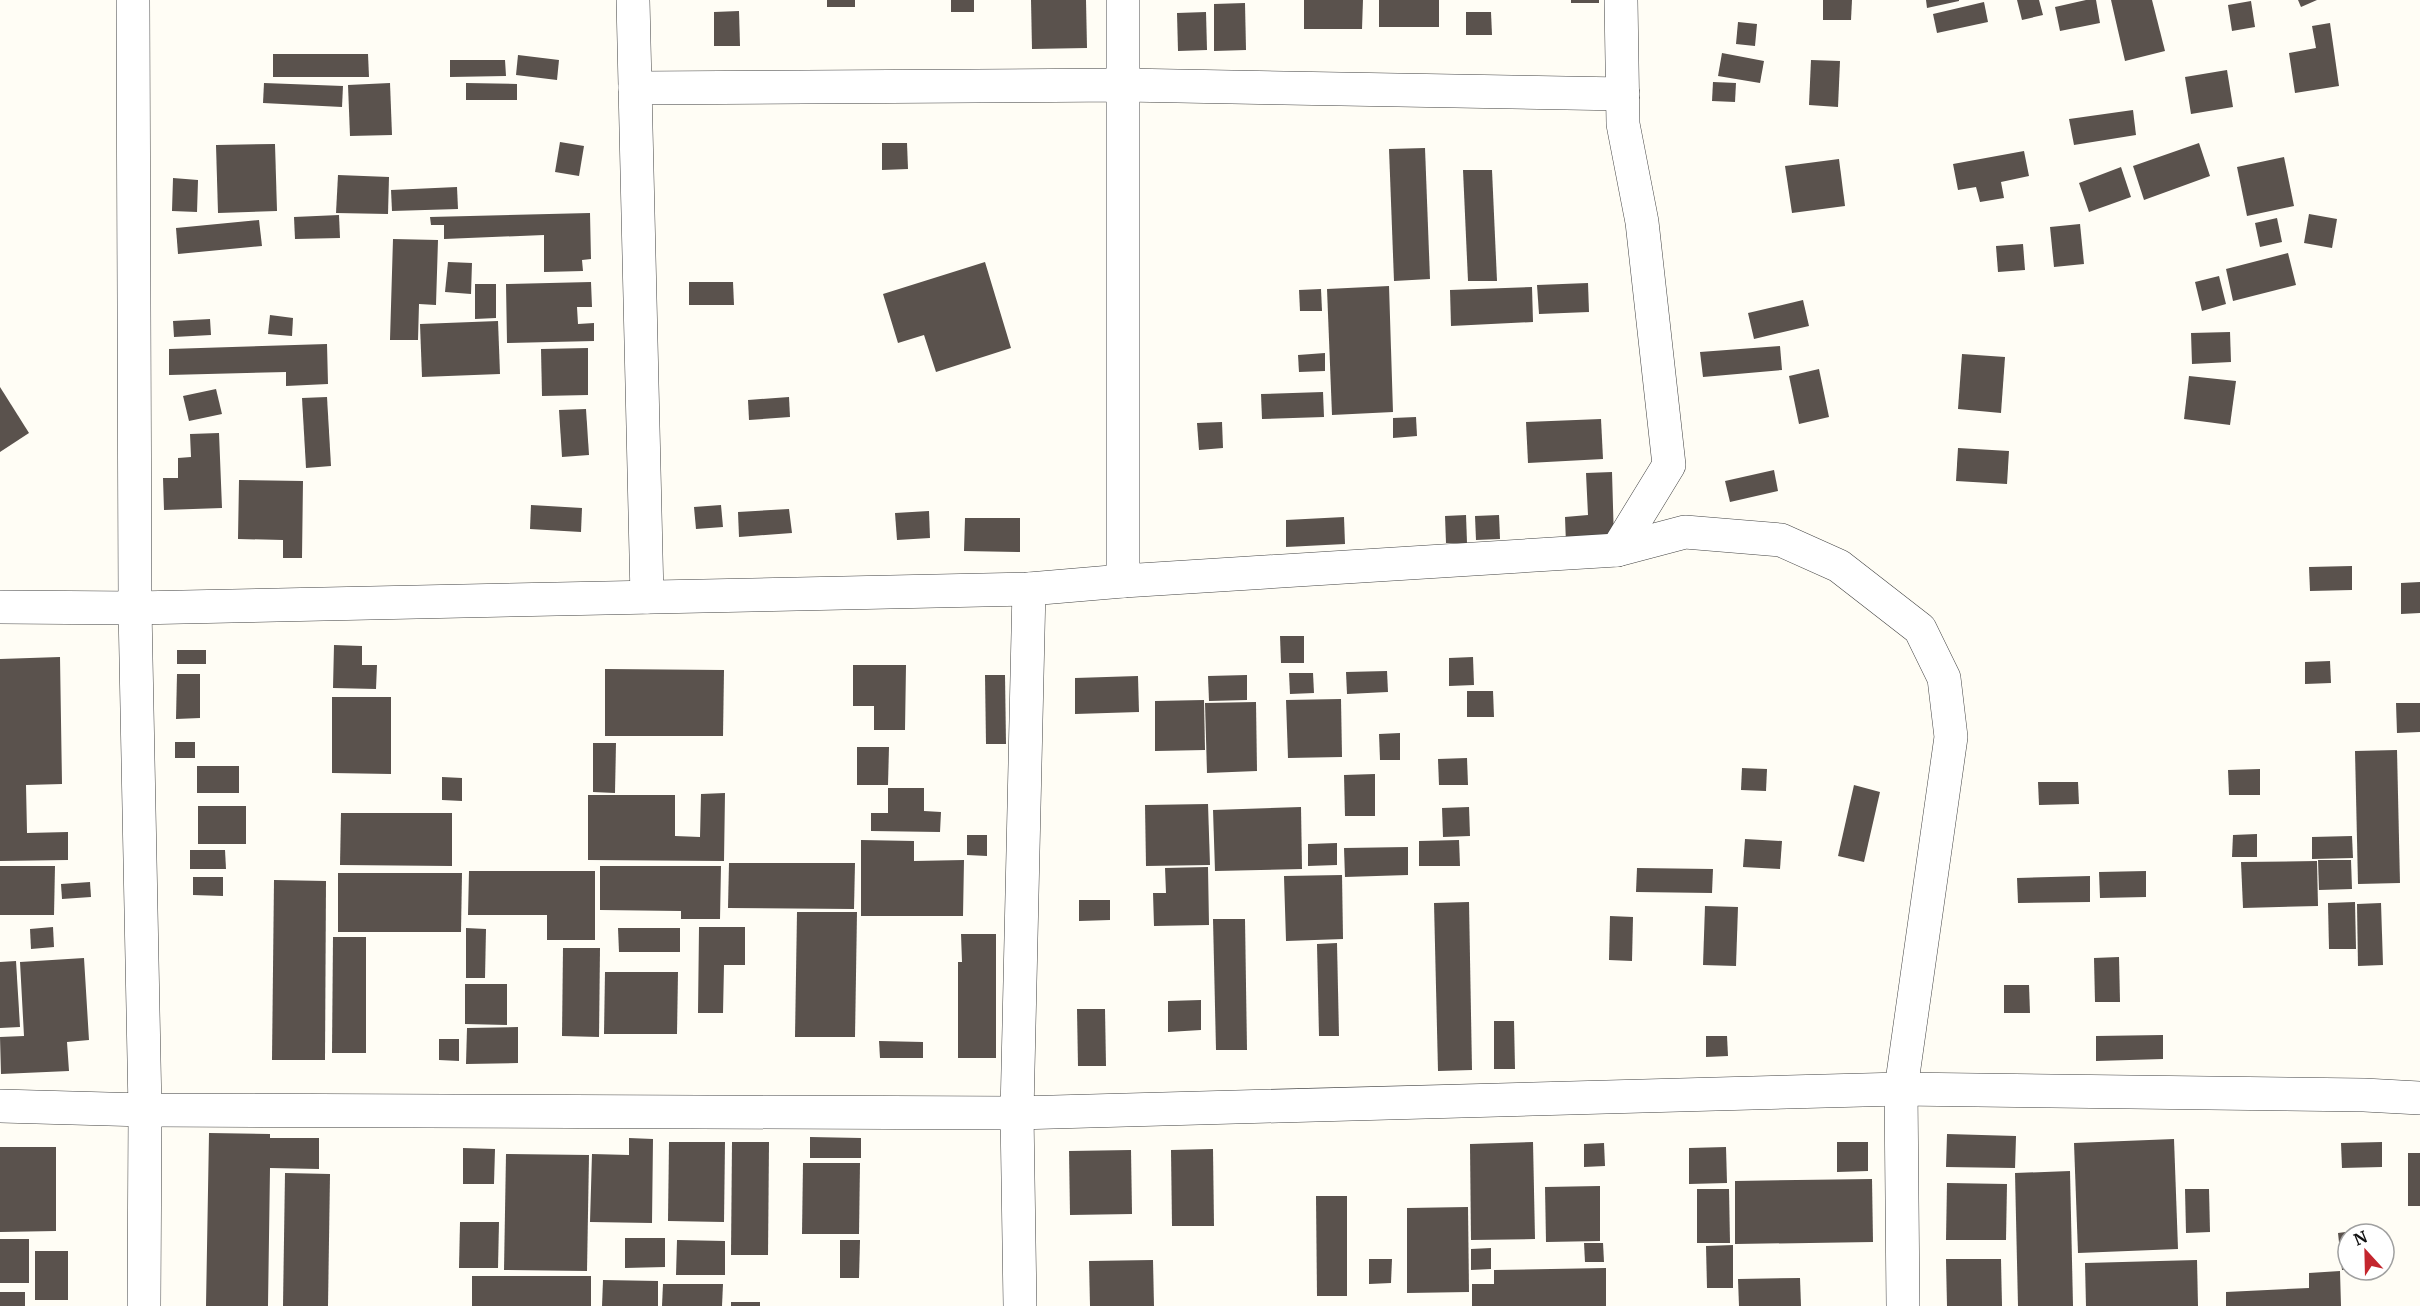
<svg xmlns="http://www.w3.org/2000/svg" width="2420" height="1306" viewBox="0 0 2420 1306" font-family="Merriweather,serif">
<rect width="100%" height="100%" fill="#fffdf5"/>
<g fill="#5a524d">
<rect x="827" y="0" width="28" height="7"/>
<rect x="951" y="0" width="23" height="12"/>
<polygon points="1031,0 1086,0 1087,48 1032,49"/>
<polygon points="1304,0 1363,0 1362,29 1304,29"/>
<rect x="1379" y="0" width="60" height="27"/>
<rect x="1571" y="0" width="28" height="3"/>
<polygon points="1823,0 1852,0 1851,20 1823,20"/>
<polygon points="1926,0 1959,0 1959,1 1927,8"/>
<polygon points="2017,0 2039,0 2043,15 2022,20"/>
<polygon points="2086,0 2096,0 2100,23 2060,31 2055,7"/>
<polygon points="2111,0 2152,0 2165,51 2125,61"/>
<polygon points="2298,0 2317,0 2301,7"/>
<polygon points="2251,1 2255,27 2232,31 2228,5"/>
<polygon points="1984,2 1988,22 1937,33 1933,14"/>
<polygon points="1245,3 1246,50 1214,51 1214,4"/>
<polygon points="739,11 740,46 714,46 714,12"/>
<polygon points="1206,12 1207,50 1178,51 1177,13"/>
<polygon points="1466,12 1491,12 1492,35 1466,35"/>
<polygon points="1738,22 1757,24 1755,46 1736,44"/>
<polygon points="2330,23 2339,86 2295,93 2289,53 2316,48 2312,26"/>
<polygon points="1722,53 1764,61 1760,83 1718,76"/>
<polygon points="273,54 368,54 369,77 273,77"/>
<polygon points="518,55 559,60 557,80 516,75"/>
<polygon points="450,60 505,60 506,76 450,77"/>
<polygon points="1811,60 1840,61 1838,107 1809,105"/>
<polygon points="2227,70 2233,107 2191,114 2185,77"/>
<polygon points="1713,82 1736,83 1735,102 1712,101"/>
<polygon points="264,83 343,86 342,107 263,103"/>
<polygon points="390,83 392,135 350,136 348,85"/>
<polygon points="466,83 517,84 517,100 466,100"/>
<polygon points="2133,110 2136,135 2074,145 2069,119"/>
<polygon points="560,142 584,146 579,176 555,172"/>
<polygon points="882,143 907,143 908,169 882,170"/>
<polygon points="2199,143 2210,176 2144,200 2133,166"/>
<polygon points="275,144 277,211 218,213 216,145"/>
<polygon points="1425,148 1430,279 1394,281 1389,149"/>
<polygon points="2024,151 2029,176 2001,182 2004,198 1980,202 1976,187 1958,190 1953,164"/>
<polygon points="2284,157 2294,206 2247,216 2237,167"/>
<polygon points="1839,159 1845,206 1792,213 1785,166"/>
<polygon points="2121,167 2131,197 2089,212 2079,183"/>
<polygon points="1463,170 1492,170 1497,281 1468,281"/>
<polygon points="338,175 389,177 388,214 336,213"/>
<polygon points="173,178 198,180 197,212 172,211"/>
<polygon points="457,187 458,209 392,211 391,190"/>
<polygon points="590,213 591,259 582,260 583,271 544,272 544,235 444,239 444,225 431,225 430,217"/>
<polygon points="2309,214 2337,219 2332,248 2304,243"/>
<polygon points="339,215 340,238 295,239 294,217"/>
<polygon points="2277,218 2282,242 2260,247 2255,223"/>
<polygon points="259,220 262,246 178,254 176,228"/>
<polygon points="2080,224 2084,264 2054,267 2050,227"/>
<polygon points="393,239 438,240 436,305 419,304 418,340 390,340"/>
<polygon points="2023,244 2025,270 1998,272 1996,246"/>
<polygon points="2288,253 2296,285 2233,301 2226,269"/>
<polygon points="448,262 472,263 471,294 445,292"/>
<polygon points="985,262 1011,348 936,372 924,335 898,343 883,294"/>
<polygon points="2219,276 2226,304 2202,311 2195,282"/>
<polygon points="591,282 592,307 577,307 578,324 594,323 594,341 507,343 506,284"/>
<polygon points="689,282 733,282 734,305 689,305"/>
<polygon points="1588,283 1589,312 1539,314 1537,285"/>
<polygon points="475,284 496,284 496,318 475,319"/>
<polygon points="1389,286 1393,412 1332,415 1327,289"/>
<polygon points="1532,287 1533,322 1451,326 1450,290"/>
<polygon points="1321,289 1322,311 1300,311 1299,290"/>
<polygon points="1803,300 1809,326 1754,339 1748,313"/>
<polygon points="270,315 293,318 292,336 268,334"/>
<polygon points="210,319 211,335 174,337 173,321"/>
<polygon points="498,321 500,374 422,377 420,324"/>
<polygon points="2230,332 2231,362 2192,364 2191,333"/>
<polygon points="327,344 328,384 286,386 286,372 169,375 169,349"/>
<polygon points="1780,346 1782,370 1703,377 1700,352"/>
<polygon points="588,348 588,395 542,396 541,349"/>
<polygon points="1325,353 1325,371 1299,372 1298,355"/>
<polygon points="1962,354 2005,357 2001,413 1958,409"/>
<polygon points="1819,369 1829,417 1799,424 1789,376"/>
<polygon points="2189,376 2236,381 2230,425 2184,419"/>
<polygon points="0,387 29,433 0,452"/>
<polygon points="216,389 222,414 189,421 183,396"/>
<polygon points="1323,392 1324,417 1262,419 1261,394"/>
<polygon points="327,397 331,466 306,468 302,398"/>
<polygon points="789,397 790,417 749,420 748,400"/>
<polygon points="586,409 589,455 562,457 559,410"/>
<polygon points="1416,417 1417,436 1393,438 1393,418"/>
<polygon points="1601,419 1603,459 1528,463 1526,422"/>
<polygon points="1222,422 1223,448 1199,450 1197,423"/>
<polygon points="219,433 222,508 164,510 163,478 178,478 178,458 191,457 190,434"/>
<polygon points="1958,448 2009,451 2007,484 1956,481"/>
<polygon points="1774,470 1778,491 1730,502 1725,481"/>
<polygon points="1612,472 1614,541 1566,544 1565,517 1588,515 1586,473"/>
<polygon points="239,480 303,481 302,558 283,558 283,540 238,539"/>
<polygon points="531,505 582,508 581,532 530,529"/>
<polygon points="721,505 723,527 696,529 694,507"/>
<polygon points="789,509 792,533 739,537 738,512"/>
<polygon points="929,511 930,538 897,540 895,513"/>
<polygon points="1466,515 1467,543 1446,543 1445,516"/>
<polygon points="1499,515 1500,539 1476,540 1475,516"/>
<polygon points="1344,517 1345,544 1286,547 1286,520"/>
<polygon points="965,518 1020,518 1020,552 964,551"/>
<polygon points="2352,566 2352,590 2310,591 2309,567"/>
<polygon points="2420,582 2420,613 2401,614 2401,583"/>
<polygon points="1280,636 1304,636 1304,663 1281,663"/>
<polygon points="334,645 362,646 362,665 377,665 376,689 333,688"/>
<rect x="177" y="650" width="29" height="14"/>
<polygon points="60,657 62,784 26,785 27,833 68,832 68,860 0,861 0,659"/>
<polygon points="1473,657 1474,685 1449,686 1449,658"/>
<polygon points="2330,661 2331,683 2305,684 2305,662"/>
<polygon points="853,665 906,665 905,730 874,730 874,706 853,706"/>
<polygon points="605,669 724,670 723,736 605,736"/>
<polygon points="1387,671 1388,692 1347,694 1346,672"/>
<polygon points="1289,673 1313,673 1314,693 1290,694"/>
<polygon points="177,674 200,674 200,718 176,719"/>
<polygon points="985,675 1005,675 1006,744 986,744"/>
<polygon points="1247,675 1247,700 1209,701 1208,676"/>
<polygon points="1138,676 1139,712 1075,714 1075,678"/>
<polygon points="1467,691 1493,691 1494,717 1467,717"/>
<polygon points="332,697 391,697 391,774 332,773"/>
<polygon points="1341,699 1342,757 1288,758 1286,700"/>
<polygon points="1204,700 1205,750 1155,751 1155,701"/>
<polygon points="1256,702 1257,771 1207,773 1205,703"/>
<polygon points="2396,703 2420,703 2420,732 2397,733"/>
<polygon points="1400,733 1400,760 1380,760 1379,734"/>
<rect x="175" y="742" width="20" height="16"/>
<polygon points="593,743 616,743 615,793 593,792"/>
<polygon points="857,747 889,747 888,785 857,785"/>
<polygon points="2397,750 2400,883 2358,884 2355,751"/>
<polygon points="1467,758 1468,785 1439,785 1438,759"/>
<rect x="197" y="766" width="42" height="27"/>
<polygon points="1742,768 1767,769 1766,791 1741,790"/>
<polygon points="2260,769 2260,795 2229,795 2228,770"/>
<polygon points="1375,774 1375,816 1345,816 1344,775"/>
<polygon points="442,777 462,778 462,801 442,800"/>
<polygon points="2038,782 2078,782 2079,804 2039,805"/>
<polygon points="1854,785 1880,792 1864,862 1838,856"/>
<polygon points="888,788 924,788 924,811 941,812 940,832 871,831 871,813 888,813"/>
<polygon points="725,793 724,861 588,860 588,795 675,795 675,836 700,837 701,794"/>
<polygon points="1208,804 1210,865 1146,866 1145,805"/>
<rect x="198" y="806" width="48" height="38"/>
<polygon points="1301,807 1302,869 1215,871 1213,810"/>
<polygon points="1469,807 1470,836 1443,837 1442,808"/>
<polygon points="341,813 452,813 452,866 340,865"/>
<polygon points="2257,834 2257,857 2232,857 2233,835"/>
<polygon points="967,835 987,835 987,856 967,855"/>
<polygon points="2352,836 2353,858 2312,859 2312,837"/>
<polygon points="1745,839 1782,841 1780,869 1743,867"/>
<polygon points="861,840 914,841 914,861 964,860 963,916 861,916"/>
<polygon points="1459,840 1460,866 1419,866 1419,841"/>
<polygon points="1337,843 1337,865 1308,866 1308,844"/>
<polygon points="1408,847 1408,875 1345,877 1344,848"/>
<polygon points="190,850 225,850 226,869 190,869"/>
<polygon points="2318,860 2351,860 2352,889 2319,890"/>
<polygon points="2317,861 2318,906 2243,908 2241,862"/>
<polygon points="729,863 855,863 854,909 728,908"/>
<polygon points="0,866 55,866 54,915 0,915"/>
<polygon points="600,866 721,866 720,919 681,919 681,911 600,910"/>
<polygon points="1208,867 1209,925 1154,926 1153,893 1166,893 1165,868"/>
<polygon points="1637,868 1713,869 1712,893 1636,892"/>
<polygon points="469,871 595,871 595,940 547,940 547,915 468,915"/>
<polygon points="2146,871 2146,897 2100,898 2099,872"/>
<polygon points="338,873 462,873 461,932 338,932"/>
<polygon points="1342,875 1343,939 1286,941 1284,876"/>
<polygon points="2090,876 2090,902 2018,903 2017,878"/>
<polygon points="193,877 223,877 223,896 193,895"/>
<polygon points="274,880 326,881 325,1060 272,1060"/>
<polygon points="90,882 91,897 62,899 61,884"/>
<polygon points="1079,900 1110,900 1110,920 1079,921"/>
<polygon points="1469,902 1472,1070 1438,1071 1434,903"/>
<polygon points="2355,902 2356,949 2329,949 2328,903"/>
<polygon points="2381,903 2383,965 2358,966 2357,904"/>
<polygon points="1705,906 1738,907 1736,966 1703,965"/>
<polygon points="797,912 857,912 855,1037 795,1037"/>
<polygon points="1610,916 1633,917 1632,961 1609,960"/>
<polygon points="1213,919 1245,919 1247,1050 1216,1050"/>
<polygon points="53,927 54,947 31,949 30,929"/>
<polygon points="699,927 745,927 745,965 724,965 723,1013 698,1013"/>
<polygon points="466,928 486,929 485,978 466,978"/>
<polygon points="618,928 680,928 680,952 619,952"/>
<polygon points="961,934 996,934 996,1058 958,1058 958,962 962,962"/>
<polygon points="333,937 366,937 366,1053 332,1053"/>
<polygon points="1337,943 1339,1036 1319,1036 1317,944"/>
<polygon points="563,948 600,948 599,1037 562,1036"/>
<polygon points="2119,957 2120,1002 2095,1002 2094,958"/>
<polygon points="84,958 89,1040 67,1042 69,1071 1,1074 0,1037 24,1036 20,962"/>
<polygon points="16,961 20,1027 0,1028 0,962"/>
<polygon points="605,972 678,972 677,1034 604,1034"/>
<polygon points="465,984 507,984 507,1025 465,1024"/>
<polygon points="2004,985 2029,985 2030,1013 2004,1013"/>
<polygon points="1201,1000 1201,1030 1168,1032 1168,1001"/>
<polygon points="1077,1009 1105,1009 1106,1066 1078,1066"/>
<polygon points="1494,1021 1514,1021 1515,1069 1494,1069"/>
<polygon points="518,1027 518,1063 466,1064 467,1028"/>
<polygon points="2163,1035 2163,1059 2096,1061 2096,1036"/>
<polygon points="1706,1036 1727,1036 1728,1056 1706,1057"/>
<polygon points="439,1039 459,1039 459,1061 439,1060"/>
<polygon points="879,1041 923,1042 923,1058 880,1058"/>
<polygon points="209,1133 270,1134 270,1138 319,1138 319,1169 270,1168 268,1306 206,1306"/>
<polygon points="1947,1134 2016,1136 2015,1168 1946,1167"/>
<polygon points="810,1137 861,1138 861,1158 810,1158"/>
<polygon points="629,1138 653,1139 652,1223 590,1222 592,1154 629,1155"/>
<polygon points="2174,1139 2178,1249 2078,1253 2074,1143"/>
<polygon points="669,1142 725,1142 724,1222 668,1221"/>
<polygon points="732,1142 769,1142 768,1255 731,1255"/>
<polygon points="1533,1142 1535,1239 1471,1240 1470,1144"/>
<polygon points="1837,1142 1868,1142 1868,1171 1837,1172"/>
<polygon points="2382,1142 2382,1167 2342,1168 2341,1143"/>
<polygon points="1604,1143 1605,1166 1584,1167 1584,1144"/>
<polygon points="0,1147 56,1147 56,1231 0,1232"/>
<polygon points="1726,1147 1727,1183 1689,1184 1689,1148"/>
<polygon points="463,1148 495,1149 494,1184 463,1184"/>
<polygon points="1213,1149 1214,1226 1172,1226 1171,1150"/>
<polygon points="1131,1150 1132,1214 1070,1215 1069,1151"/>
<rect x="2408" y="1153" width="12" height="53"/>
<polygon points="506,1154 589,1155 587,1271 504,1270"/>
<polygon points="803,1163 860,1163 859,1234 802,1234"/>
<polygon points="2070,1171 2073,1306 2018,1306 2015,1173"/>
<polygon points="285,1173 330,1174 328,1306 283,1306"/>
<polygon points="1872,1179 1873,1242 1735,1244 1735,1181"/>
<polygon points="1947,1183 2007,1184 2006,1240 1946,1240"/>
<polygon points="1600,1186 1600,1241 1546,1242 1545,1187"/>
<polygon points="1697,1189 1729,1189 1730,1243 1697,1243"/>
<polygon points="2185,1189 2209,1189 2210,1232 2186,1233"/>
<polygon points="1316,1196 1347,1196 1347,1296 1317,1296"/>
<polygon points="1468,1207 1469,1292 1407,1293 1407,1208"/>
<polygon points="460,1222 499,1222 498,1268 459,1268"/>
<polygon points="2361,1230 2362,1234 2348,1234 2348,1270 2342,1270 2338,1233"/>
<polygon points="625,1238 665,1238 665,1267 625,1268"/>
<rect x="0" y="1239" width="29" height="44"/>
<polygon points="677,1240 725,1241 725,1275 676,1275"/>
<polygon points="840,1240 860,1240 859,1278 840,1278"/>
<polygon points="1584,1243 1603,1243 1604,1262 1585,1262"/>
<polygon points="1733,1245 1733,1288 1707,1288 1706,1246"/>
<polygon points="1491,1248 1491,1269 1471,1270 1471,1249"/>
<rect x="35" y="1251" width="33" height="49"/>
<polygon points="1369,1259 1392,1259 1391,1283 1369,1284"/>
<polygon points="1946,1259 2001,1259 2002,1306 1947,1306"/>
<polygon points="1153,1260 1154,1306 1090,1306 1089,1261"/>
<polygon points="2197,1260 2198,1306 2086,1306 2085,1263"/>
<polygon points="1606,1268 1606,1306 1472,1306 1472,1284 1494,1284 1494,1270"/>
<polygon points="2340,1271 2341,1306 2226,1306 2226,1292 2309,1288 2309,1273"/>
<rect x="472" y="1276" width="119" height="30"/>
<polygon points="1800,1278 1801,1306 1739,1306 1738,1279"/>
<polygon points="603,1280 658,1281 658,1306 602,1306"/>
<polygon points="663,1284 723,1284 722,1306 662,1306"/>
<rect x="0" y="1292" width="25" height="14"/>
<rect x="731" y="1302" width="29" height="4"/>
</g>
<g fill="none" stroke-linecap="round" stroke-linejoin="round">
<defs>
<g id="minor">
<polyline points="133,0 135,608 145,1110 144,1306"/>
<polyline points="633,0 647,597"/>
<polyline points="1123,0 1123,581"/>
<polyline points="635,88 1124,85 1623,94"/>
<polyline points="1617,550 1669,465 1642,222 1623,124 1621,0"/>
<polyline points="0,607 135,608 1029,589 1123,581 1617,550 1685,532 1781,540 1839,566 1920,629 1944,678 1951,737 1901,1089 1903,1306"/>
<polyline points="0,1106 145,1110 1017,1113 1901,1089 2364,1095 2420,1098"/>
<polyline points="1020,1306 1017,1113 1029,589"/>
</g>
</defs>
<use href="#minor" stroke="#444" stroke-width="34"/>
<use href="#minor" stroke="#fff" stroke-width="33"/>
</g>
<g transform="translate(2366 1252) rotate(338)"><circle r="28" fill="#ffffff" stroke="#a0a0a0" stroke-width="1.5"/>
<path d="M0-4.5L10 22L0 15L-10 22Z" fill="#c4262e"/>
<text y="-9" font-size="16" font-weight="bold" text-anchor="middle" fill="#111111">N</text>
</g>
</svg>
